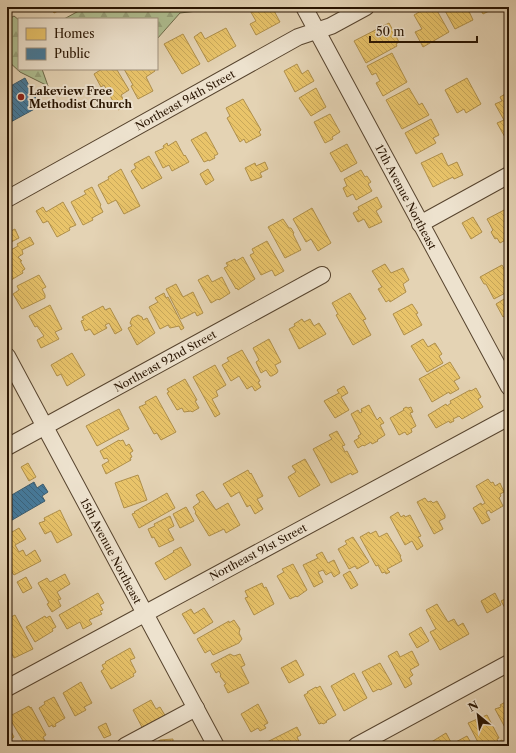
<svg xmlns="http://www.w3.org/2000/svg" width="516" height="753" viewBox="0 0 516 753" font-family="'Libre Caslon Text',serif">
<defs>
<pattern id="forest-firs" width="22" height="20" patternUnits="userSpaceOnUse"><rect width="22" height="20" fill="#afbe91"/><path d="M5 1l3.5 6h-7zM16 11l3.5 6h-7z" fill="#97a27b"/></pattern>
<pattern id="homes-back-hatch" width="6" height="6" patternUnits="userSpaceOnUse"><rect width="6" height="6" fill="#e9c46a"/><path d="M-1 5l2 2M0 0l6 6M5-1l2 2" fill="none" stroke="#c8a85a"/></pattern>
<pattern id="public-back-hatch" width="6" height="6" patternUnits="userSpaceOnUse"><rect width="6" height="6" fill="#457b9d"/><path d="M-1 5l2 2M0 0l6 6M5-1l2 2" fill="none" stroke="#3a647e"/></pattern>
</defs>
<rect width="100%" height="100%" fill="#e4d3b4"/>
<filter id="stains"><feTurbulence type="fractalNoise" baseFrequency=".005" numOctaves="4"/><feColorMatrix values="0 0 0 0 .2 0 0 0 0 .09 0 0 0 0 .02 0 0 0 .5 -.17"/></filter>
<radialGradient id="worn" r=".72"><stop offset=".6" stop-color="#630" stop-opacity="0"/><stop offset="1" stop-color="#630" stop-opacity=".3"/></radialGradient>
<g fill="url(#forest-firs)" stroke="#6c6949">
<polygon points="86,7 232,7 180,13 157,39 157,19 64,19"/>
<polygon points="14,16 19,20 19,69 42,69 48,86 20,72 7,60 7,20"/>
</g>
<g fill="url(#homes-back-hatch)" stroke="#af8f4a">
<polygon points="51,7 66,7 54,13"/>
<polygon points="248,7 272,7 280,22 256,35 250,24 256,21"/>
<polygon points="428,7 435,7 449,32 423,47 415,32 422,29 414,15"/>
<polygon points="443,7 467,7 473,20 455,29"/>
<polygon points="479,7 497,7 483,14"/>
<polygon points="389,23 399,42 396,44 397,46 366,63 354,41"/>
<polygon points="226,28 236,46 208,62 194,37 201,32 205,39"/>
<polygon points="183,34 200,64 182,74 164,44"/>
<polygon points="392,53 407,82 383,96 376,83 380,81 376,73 372,75 367,66"/>
<polygon points="297,64 302,74 308,70 314,81 295,92 284,71"/>
<polygon points="102,69 117,70 129,90 121,95 126,105 118,110 104,85 101,87 94,74"/>
<polygon points="124,69 154,69 155,71 146,77 153,91 138,99 131,86 133,85"/>
<polygon points="467,78 481,104 466,113 464,109 457,113 445,90"/>
<polygon points="316,88 326,107 311,116 299,98"/>
<polygon points="409,88 419,105 422,103 429,115 402,129 386,100"/>
<polygon points="507,93 509,96 509,137 506,139 497,123 504,120 495,104 502,101 500,97"/>
<polygon points="243,99 261,130 259,132 261,135 246,143 244,139 240,142 227,118 230,116 226,108"/>
<polygon points="330,114 340,132 332,137 333,139 325,143 314,122"/>
<polygon points="431,119 439,135 433,138 436,143 416,154 405,133"/>
<polygon points="206,132 218,154 214,156 215,158 209,161 209,160 204,162 191,140"/>
<polygon points="176,141 184,156 185,155 189,162 172,171 169,165 163,168 155,152 164,148 163,146 167,143 168,146"/>
<polygon points="347,144 357,163 341,172 330,153"/>
<polygon points="442,153 448,166 457,162 463,175 454,179 453,177 433,187 421,163"/>
<polygon points="149,156 162,178 142,189 131,171 136,168 134,164"/>
<polygon points="265,162 268,169 260,173 262,177 251,181 245,168 255,163 256,166"/>
<polygon points="121,169 140,206 124,214 116,200 108,204 98,185 109,179 108,177"/>
<polygon points="208,169 214,180 206,185 200,174"/>
<polygon points="361,170 365,177 367,176 371,182 368,184 372,191 356,200 353,194 347,197 343,188 347,186 344,179"/>
<polygon points="92,187 101,205 100,206 103,212 92,218 93,220 83,225 71,202 86,194 84,191"/>
<polygon points="377,197 382,207 376,211 382,222 369,228 364,219 358,222 353,213 359,210 358,207"/>
<polygon points="63,202 76,225 69,228 70,230 57,237 48,221 43,223 36,211 43,207 46,212"/>
<polygon points="312,208 331,243 318,251 311,239 306,242 293,219"/>
<polygon points="506,209 509,215 509,238 500,243 497,238 495,239 491,232 493,230 487,219"/>
<polygon points="473,217 482,232 471,239 462,223"/>
<polygon points="283,219 289,228 291,228 294,233 293,234 301,250 285,258 268,227"/>
<polygon points="9,228 11,231 15,229 19,238 7,244 7,229"/>
<polygon points="30,237 34,244 22,250 23,254 18,257 22,261 20,261 25,269 22,271 23,273 11,280 7,273 7,252 18,246 17,244"/>
<polygon points="267,241 284,271 275,276 272,270 261,275 250,255 254,253 252,249"/>
<polygon points="243,257 255,279 238,290 237,288 236,289 224,268 228,266 226,263 235,259 236,261"/>
<polygon points="385,264 391,273 403,268 409,280 403,284 406,292 390,302 389,300 386,302 378,289 382,287 372,271"/>
<polygon points="502,265 509,277 509,291 494,299 486,284 484,284 480,277"/>
<polygon points="39,275 46,287 42,289 45,295 45,298 22,309 13,294 19,290 17,286"/>
<polygon points="208,275 212,282 222,277 230,293 219,300 218,299 211,303 198,280"/>
<polygon points="176,284 183,297 193,292 203,313 197,316 195,312 181,319 166,289"/>
<polygon points="164,293 166,298 168,297 184,328 181,330 179,326 170,328 168,325 160,329 149,307 158,302 155,298"/>
<polygon points="350,293 366,319 363,320 371,335 353,345 336,315 338,314 332,303"/>
<polygon points="509,296 509,313 503,317 496,304"/>
<polygon points="412,304 418,313 416,314 422,325 404,335 393,314"/>
<polygon points="50,305 62,329 55,332 59,339 41,348 37,340 44,336 37,326 35,327 29,316"/>
<polygon points="103,306 105,310 110,308 122,330 115,334 109,323 105,325 107,328 94,335 90,329 85,331 81,321 84,320 82,317"/>
<polygon points="138,315 142,317 143,320 147,318 155,333 137,345 128,328 132,326 130,323 132,318"/>
<polygon points="302,319 304,322 310,319 314,326 319,323 326,334 299,349 289,329 295,326 294,324"/>
<polygon points="269,339 281,362 275,365 278,371 277,373 272,376 270,376 266,370 261,373 256,362 259,360 253,348"/>
<polygon points="423,339 428,347 435,343 442,354 439,356 443,363 427,372 411,346"/>
<polygon points="242,350 260,381 258,382 261,387 255,391 252,386 247,389 239,376 231,381 222,365 229,361 227,358"/>
<polygon points="72,353 85,375 67,386 61,374 57,376 51,365"/>
<polygon points="450,362 460,378 454,381 459,389 450,394 449,392 432,402 419,379"/>
<polygon points="215,365 226,385 216,391 218,396 212,399 220,414 215,417 193,377"/>
<polygon points="185,379 197,400 195,401 199,408 192,412 191,411 184,412 182,408 177,410 167,393 169,392 167,389"/>
<polygon points="344,386 348,393 341,397 349,410 335,418 324,401 339,393 337,390"/>
<polygon points="476,388 481,397 478,399 483,407 462,419 459,416 453,419 454,421 450,423 449,421 436,428 428,415 446,404 447,406 451,403 450,401 470,390 471,391"/>
<polygon points="156,396 176,432 161,440 157,433 154,434 139,407 146,404 145,402"/>
<polygon points="369,405 377,420 380,417 384,423 380,425 385,435 377,440 378,441 372,444 371,442 364,446 363,445 358,448 354,441 359,438 358,436 361,434 351,414 358,410 360,413 362,412 361,409"/>
<polygon points="406,407 408,408 411,407 413,412 410,413 416,426 411,429 412,432 407,435 405,432 399,435 390,418 404,410 403,409"/>
<polygon points="119,409 129,429 97,446 86,426"/>
<polygon points="337,431 345,445 342,446 345,452 347,451 358,472 352,475 351,473 331,483 313,449 332,439 329,435"/>
<polygon points="119,440 120,441 123,440 126,446 129,444 133,451 130,453 132,457 130,458 131,460 106,474 102,465 109,461 107,458 104,459 100,451"/>
<polygon points="305,459 320,485 299,497 288,477 296,472 292,466"/>
<polygon points="28,463 36,477 29,481 21,467"/>
<polygon points="248,470 250,474 251,473 263,496 257,499 263,509 255,514 250,505 247,507 239,492 231,497 223,484"/>
<polygon points="138,475 147,500 124,508 115,483"/>
<polygon points="488,479 491,483 493,482 495,486 500,483 504,492 500,494 501,496 499,498 503,506 491,513 489,510 486,512 490,520 482,524 473,508 481,503 482,505 485,503 476,486"/>
<polygon points="203,491 216,510 228,503 240,525 226,533 224,529 209,536 195,513 196,512 193,507 200,502 196,495"/>
<polygon points="167,493 175,508 139,528 132,514 135,513 134,512"/>
<polygon points="425,498 428,502 431,501 433,503 437,501 445,515 445,518 439,521 443,529 434,534 417,502"/>
<polygon points="186,507 194,521 180,528 173,514"/>
<polygon points="60,510 72,535 57,543 51,531 45,534 39,523 45,521 44,518"/>
<polygon points="398,512 401,517 404,515 405,517 410,515 421,536 418,537 423,546 417,550 412,541 405,545 390,517"/>
<polygon points="170,516 174,526 168,529 174,540 159,547 154,537 152,538 148,529 155,526 154,524"/>
<polygon points="19,528 26,539 15,545 19,552 23,550 26,556 35,550 41,561 14,575 8,566 9,566 7,562 7,535"/>
<polygon points="376,531 379,537 387,533 401,556 400,557 402,561 387,569 390,572 386,574 385,572 382,573 378,565 376,566 360,537 369,532 370,534"/>
<polygon points="353,537 369,562 357,569 355,566 349,569 338,549 347,544 345,541"/>
<polygon points="181,547 191,565 165,580 155,563 174,552 173,551"/>
<polygon points="322,552 328,563 334,560 340,573 334,577 331,572 326,575 323,570 318,572 323,582 314,587 303,565 318,558 316,555"/>
<polygon points="293,564 307,590 297,597 296,596 290,599 277,576 284,572 282,569"/>
<polygon points="350,571 358,585 351,589 343,575"/>
<polygon points="65,574 70,584 57,592 61,599 58,600 61,606 52,612 47,604 49,603 38,583 47,578 50,582"/>
<polygon points="26,577 32,588 23,593 17,582"/>
<polygon points="262,583 264,588 266,587 274,604 254,615 245,598 248,597 245,591"/>
<polygon points="509,583 509,593 505,585"/>
<polygon points="98,593 104,603 100,605 103,610 100,611 102,614 89,620 92,624 83,629 80,622 67,629 59,615"/>
<polygon points="495,593 501,605 487,613 481,601"/>
<polygon points="509,597 509,615 501,601"/>
<polygon points="437,604 448,622 454,619 458,626 463,623 469,634 440,650 430,632 436,629 426,610"/>
<polygon points="204,608 213,622 194,634 182,614 191,609 194,614"/>
<polygon points="15,615 33,649 14,658 7,644 7,619"/>
<polygon points="45,616 46,618 50,616 56,627 52,629 53,631 35,642 26,627"/>
<polygon points="234,620 240,629 239,633 242,639 239,643 213,655 210,650 205,653 197,639 229,621 229,623"/>
<polygon points="421,627 429,641 417,648 409,634"/>
<polygon points="130,648 135,658 130,660 136,672 133,674 134,676 111,689 101,671 104,669 102,665 106,663 105,662"/>
<polygon points="397,651 400,657 412,651 419,665 410,670 413,675 409,678 412,684 405,688 388,656"/>
<polygon points="230,654 234,656 240,654 245,665 241,667 249,683 228,693 224,685 226,684 220,676 221,675 219,671 216,673 211,664"/>
<polygon points="296,660 304,675 289,683 281,668"/>
<polygon points="380,663 392,684 380,690 379,689 373,692 362,672"/>
<polygon points="354,673 367,698 344,711 331,686"/>
<polygon points="81,682 92,703 84,707 86,710 75,716 63,693"/>
<polygon points="320,686 336,715 326,721 327,722 323,724 322,723 319,724 304,695 308,693 307,692 316,687 317,688"/>
<polygon points="54,697 65,718 55,724 56,726 53,727 52,725 49,727 39,708 45,704 44,702"/>
<polygon points="151,700 156,709 160,707 166,717 144,731 133,710"/>
<polygon points="509,700 509,732 508,733 495,709 501,707 500,705"/>
<polygon points="258,704 268,723 264,725 266,728 260,731 258,728 251,732 241,714"/>
<polygon points="29,706 30,708 31,707 46,735 43,737 45,741 35,746 32,746 31,743 26,746 10,719 11,718 10,716"/>
<polygon points="487,715 499,738 497,739 498,742 502,740 505,746 491,746 491,743 485,746 480,746 468,723"/>
<polygon points="106,723 111,735 104,738 98,727"/>
<polygon points="7,724 14,737 7,742"/>
<polygon points="297,727 301,735 297,737 301,746 264,746 263,744"/>
<polygon points="446,733 452,744 467,736 473,746 429,746 428,744"/>
<polygon points="173,739 173,746 151,746 160,740"/>
</g>
<g fill="url(#public-back-hatch)" stroke="#3c5c6e">
<polygon points="25,78 40,106 7,124 7,88"/>
<polygon points="34,482 37,488 43,484 48,492 42,496 45,501 7,523 7,494 8,493 10,496"/>
</g>
<g fill="none" stroke-linecap="round" stroke-linejoin="round">
<defs>
<g id="minor">
<polyline points="304,7 509,387"/>
<polyline points="7,199 298,37 331,26 366,7"/>
<polyline points="420,224 509,175"/>
<polyline points="7,356 216,746"/>
<polyline points="7,447 322,275"/>
<polyline points="7,688 509,417"/>
<polyline points="125,746 196,708"/>
<polyline points="356,746 509,663"/>
</g>
</defs>
<use href="#minor" stroke="#57442e" stroke-width="18"/>
<use href="#minor" stroke="#ede2ce" stroke-width="16"/>
</g>
<circle fill="#8f2418" stroke="#ede2ce" stroke-width="1.5" cx="21" cy="97" r="4"/>
<g text-anchor="middle" dominant-baseline="central" stroke-width="4" stroke-linejoin="round" paint-order="stroke">
<g font-size="11" font-weight="bold" fill="#281401" stroke="#ede2ce" text-anchor="start">
<text x="29" y="91">Lakeview Free<tspan x="29" dy="13">Methodist Church</tspan></text>
</g>
<g font-size="11" fill="#281401" stroke="#ede2ce">
<text transform="translate(185 100) rotate(-29)">Northeast 94th Street</text>
<text transform="translate(406 197) rotate(62)">17th Avenue Northeast</text>
<text transform="translate(165 361) rotate(-29)">Northeast 92nd Street</text>
<text transform="translate(111 551) rotate(62)">15th Avenue Northeast</text>
<text transform="translate(258 552) rotate(-28)">Northeast 91st Street</text>
</g>
</g>
<rect width="516" height="753" fill="none" stroke="#e4d3b4" stroke-width="24"/>
<rect x="8" y="8" width="500" height="737" fill="none" stroke="#281401" stroke-width="2"/>
<rect x="12" y="12" width="492" height="729" fill="none" stroke="#281401"/>
<rect x="18" y="18" width="140" height="52" fill="#ede2ce" stroke="#9e907c"/>
<rect x="26" y="28" width="20" height="12" fill="#e9c46a" stroke="#9e907c"/>
<text x="54" y="38" font-size="12" fill="#281401">Homes</text>
<rect x="26" y="48" width="20" height="12" fill="#457b9d" stroke="#9e907c"/>
<text x="54" y="58" font-size="12" fill="#281401">Public</text>
<g transform="translate(478 715) rotate(331)" stroke="#ede2ce" stroke-width="3" paint-order="stroke">
<path d="M0-3L7 15L0 10L-7 15Z" fill="#281401"/>
<text y="-6" font-size="11" font-weight="bold" text-anchor="middle" fill="#281401">N</text>
</g>
<path d="M370 36v6h107v-6" fill="none" stroke="#281401" stroke-width="2"/>
<text x="376" y="36" font-size="12" fill="#281401" stroke="#ede2ce" stroke-width="3" paint-order="stroke">50 m</text>
<rect width="100%" height="100%" filter="url(#stains)"/>
<rect width="100%" height="100%" fill="url(#worn)"/>
</svg>
